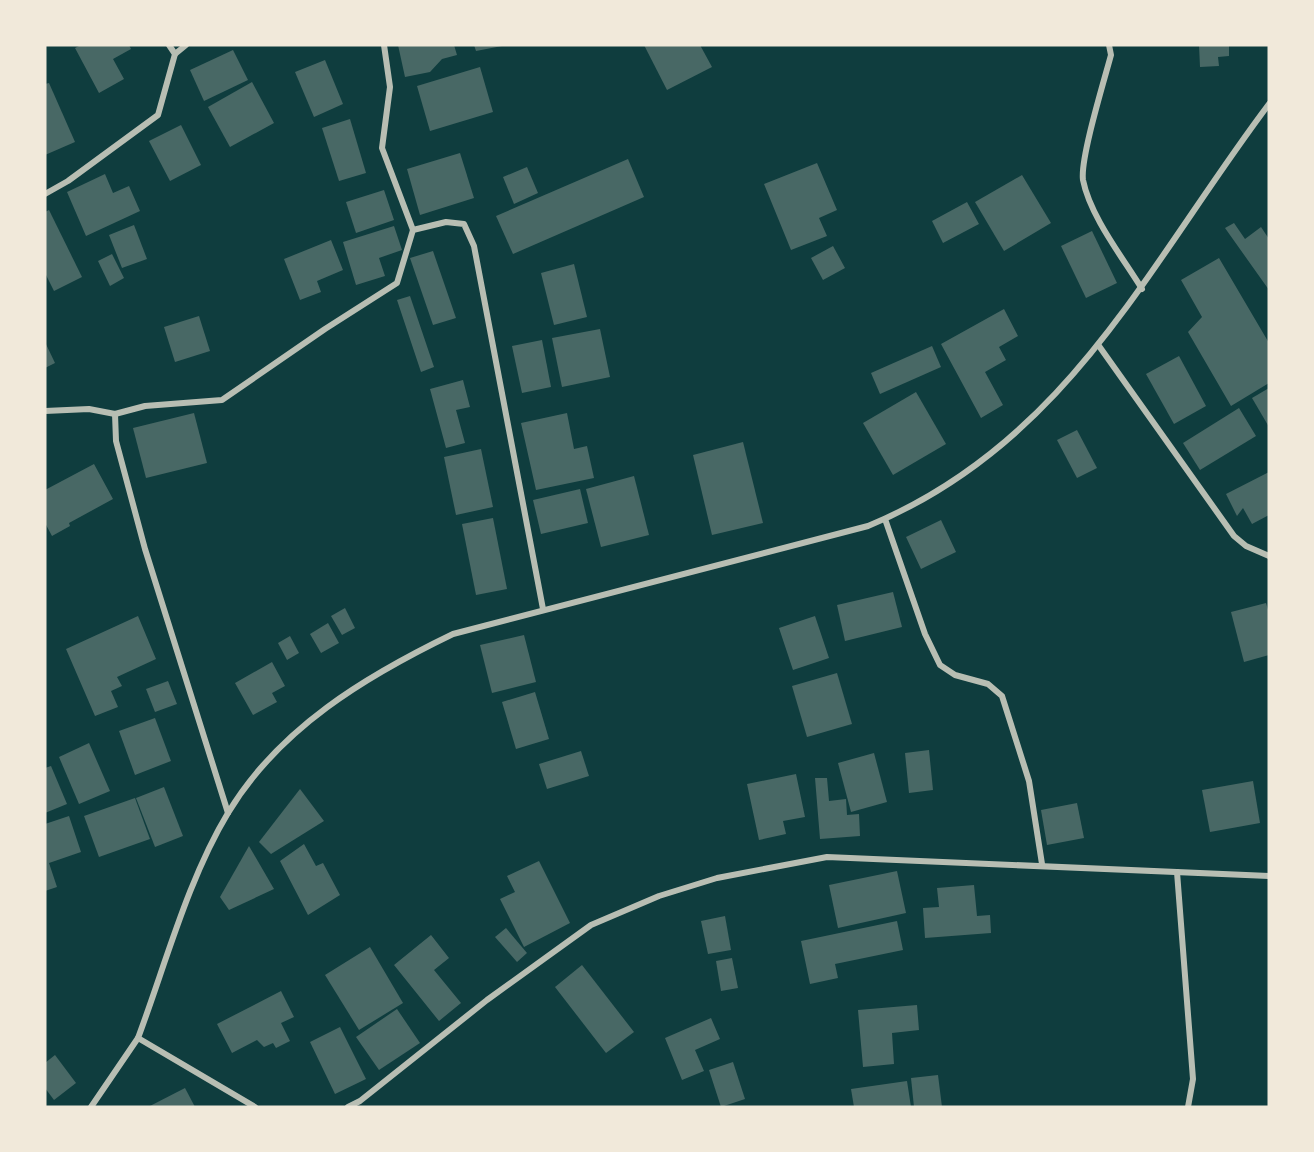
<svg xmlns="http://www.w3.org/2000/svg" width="1314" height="1152" viewBox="0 0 1314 1152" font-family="Barlow,sans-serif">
<rect width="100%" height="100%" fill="#0f3d3e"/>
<g fill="#486865">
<polygon points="81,45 129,45 131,49 113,59 124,79 99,93 75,48"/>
<polygon points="398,45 454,45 457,55 442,59 430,72 405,77"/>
<polygon points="474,45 502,45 502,46 476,51"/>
<polygon points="644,45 700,45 712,67 667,90"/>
<polygon points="1199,45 1229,45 1229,56 1218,57 1219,66 1200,67"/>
<polygon points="233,50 248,80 204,101 190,70"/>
<polygon points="325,60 343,104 314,117 295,72"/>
<polygon points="480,67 493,112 430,131 417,86"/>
<polygon points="252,82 274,123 230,147 208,107"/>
<polygon points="49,83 75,142 45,155 45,84"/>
<polygon points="350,119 366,173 339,181 322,128"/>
<polygon points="181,125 201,165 170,181 149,141"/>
<polygon points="460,153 474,198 420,215 407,169"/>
<polygon points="628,159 644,197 513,254 496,216"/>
<polygon points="817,163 837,210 819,218 827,236 791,250 764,184"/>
<polygon points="527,167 538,193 514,204 503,177"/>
<polygon points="105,174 113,193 129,186 140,211 86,236 67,192"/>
<polygon points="1022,175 1051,223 1004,251 975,202"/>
<polygon points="384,190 394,220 356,233 346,202"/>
<polygon points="967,202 979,224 943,243 932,221"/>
<polygon points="49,210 82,277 54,291 45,273 45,212"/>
<polygon points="1234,223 1245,239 1261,227 1269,239 1269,290 1225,228"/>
<polygon points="134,225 147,259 122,268 109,235"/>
<polygon points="394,226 402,250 379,258 385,276 356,285 343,242"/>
<polygon points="1092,231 1117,283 1086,298 1061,246"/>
<polygon points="331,240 343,270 317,281 321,292 300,300 284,259"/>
<polygon points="833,246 845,268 823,280 811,258"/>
<polygon points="433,251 456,318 433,325 410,258"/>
<polygon points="112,254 124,278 110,286 98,261"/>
<polygon points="1219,258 1269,343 1269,383 1231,406 1188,332 1202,317 1181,280"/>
<polygon points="574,264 587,317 554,325 541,273"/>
<polygon points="410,296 434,367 421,372 397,300"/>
<polygon points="1004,309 1018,336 999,347 1006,360 985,372 1003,405 981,418 941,344"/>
<polygon points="199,316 210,351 175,362 164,327"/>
<polygon points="600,329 610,377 562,387 552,338"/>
<polygon points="542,340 551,387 522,393 512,346"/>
<polygon points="45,342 55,363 45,368"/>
<polygon points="932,346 941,367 880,394 871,373"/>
<polygon points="1179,356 1206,406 1174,424 1146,374"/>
<polygon points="463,380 470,407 456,410 465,443 446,448 430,389"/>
<polygon points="1269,388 1269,427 1252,398"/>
<polygon points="916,392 946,444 893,475 863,423"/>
<polygon points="1239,408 1256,436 1200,470 1183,443"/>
<polygon points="194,413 207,463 146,478 133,428"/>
<polygon points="567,413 574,449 587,446 594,478 536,490 521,423"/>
<polygon points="1077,430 1097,468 1077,478 1057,440"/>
<polygon points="743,442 763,523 712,535 693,455"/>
<polygon points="481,449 493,507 456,515 444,457"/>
<polygon points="94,464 113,499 69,523 70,526 52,536 45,523 45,490"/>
<polygon points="1269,472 1269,515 1252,524 1243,508 1237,516 1226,494"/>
<polygon points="634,476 649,535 601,547 586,489"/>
<polygon points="580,489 588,523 541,534 533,500"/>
<polygon points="493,518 507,589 476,595 462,524"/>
<polygon points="941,520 956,552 921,569 906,537"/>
<polygon points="893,592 902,627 845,641 837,605"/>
<polygon points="1266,603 1269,613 1269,655 1244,662 1231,612"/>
<polygon points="345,608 355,628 342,635 331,616"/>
<polygon points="138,616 156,659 117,677 122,686 111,691 118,707 95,716 66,649"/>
<polygon points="815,616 829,658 793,670 779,628"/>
<polygon points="328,623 339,643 321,653 310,634"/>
<polygon points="524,635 536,682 492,693 480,645"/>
<polygon points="290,636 299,653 287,660 278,643"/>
<polygon points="272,662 285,686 272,693 277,702 253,715 235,683"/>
<polygon points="837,673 852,724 807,737 792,686"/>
<polygon points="168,681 177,704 155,712 146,689"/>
<polygon points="535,692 549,739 516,749 502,702"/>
<polygon points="155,718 171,761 135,775 119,731"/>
<polygon points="89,743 110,791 79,804 59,757"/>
<polygon points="929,750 933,790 909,793 905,753"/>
<polygon points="581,751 589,776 547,789 539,764"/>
<polygon points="874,753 887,802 851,812 838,763"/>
<polygon points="51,766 67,804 45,813 45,768"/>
<polygon points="796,774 805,817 783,821 786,834 759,840 747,784"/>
<polygon points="815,778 827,778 829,801 846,799 847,815 859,814 860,836 820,839"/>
<polygon points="1253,781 1260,823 1210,832 1202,790"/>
<polygon points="164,787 183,836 155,847 136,798"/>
<polygon points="300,789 324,821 271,854 259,842"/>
<polygon points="135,798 150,839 99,857 84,816"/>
<polygon points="1077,803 1084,838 1047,845 1041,810"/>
<polygon points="69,816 81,852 49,863 57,887 45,891 45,824"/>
<polygon points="304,844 316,866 323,863 340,895 308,915 280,861"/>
<polygon points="249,846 274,889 229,910 220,897"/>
<polygon points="539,861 570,923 524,947 500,899 515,892 507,876"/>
<polygon points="897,871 906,913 838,928 829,885"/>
<polygon points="974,885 977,916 990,915 991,933 925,938 923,908 939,907 937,888"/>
<polygon points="725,916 731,950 708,954 701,921"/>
<polygon points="897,921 903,950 835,964 838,978 810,984 801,941"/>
<polygon points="506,928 527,953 517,962 495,937"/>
<polygon points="431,935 449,958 434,970 461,1003 439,1021 394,965"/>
<polygon points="370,947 403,1003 359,1030 325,975"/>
<polygon points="732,958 738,988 721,991 716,961"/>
<polygon points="582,965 634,1032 606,1053 555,987"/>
<polygon points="281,991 294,1017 281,1023 290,1041 276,1048 273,1043 264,1047 257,1040 232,1053 217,1024"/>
<polygon points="917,1005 919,1030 892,1033 894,1064 863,1067 858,1010"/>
<polygon points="397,1009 420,1043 379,1070 356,1037"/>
<polygon points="711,1018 720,1039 695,1050 704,1071 682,1080 665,1038"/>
<polygon points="340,1027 366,1079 335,1094 310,1042"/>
<polygon points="55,1055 76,1083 54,1100 45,1088 45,1063"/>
<polygon points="733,1062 745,1099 721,1107 709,1070"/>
<polygon points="938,1075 942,1107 914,1107 911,1078"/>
<polygon points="907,1081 911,1107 854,1107 851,1089"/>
<polygon points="185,1088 195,1107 148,1107"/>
</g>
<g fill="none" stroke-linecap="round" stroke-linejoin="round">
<g stroke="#b8beb3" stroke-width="6">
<polyline points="384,45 390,87 382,148 413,230"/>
<path d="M1109,45L1111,55C1104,81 1080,159 1083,180C1090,216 1123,258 1142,289"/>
<polyline points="175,54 186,45"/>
<polyline points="45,194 68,181 158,115 175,54 169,45"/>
<polyline points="1099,346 1234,536 1246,546 1269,556"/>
<polyline points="45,411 89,409 115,414 145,406 222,400 325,329 397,283 413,230 446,222 464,224 474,246 543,609"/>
<polyline points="115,414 116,441 145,549 228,813"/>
<polyline points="885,519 925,634 940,665 955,675 988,684 1002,696 1029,781 1042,864"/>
<polyline points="1177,872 1193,1079 1188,1107"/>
<polyline points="91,1107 138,1038"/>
<path d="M255,1107L138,1038C165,966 188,879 228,813C279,728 366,676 453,634L868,526C1067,444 1147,266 1269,104"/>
<polyline points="348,1107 360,1101 487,1000 591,925 659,896 717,878 827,857 1269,876"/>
</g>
</g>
<rect width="1314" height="1152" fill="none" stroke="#f1e9da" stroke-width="93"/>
</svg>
